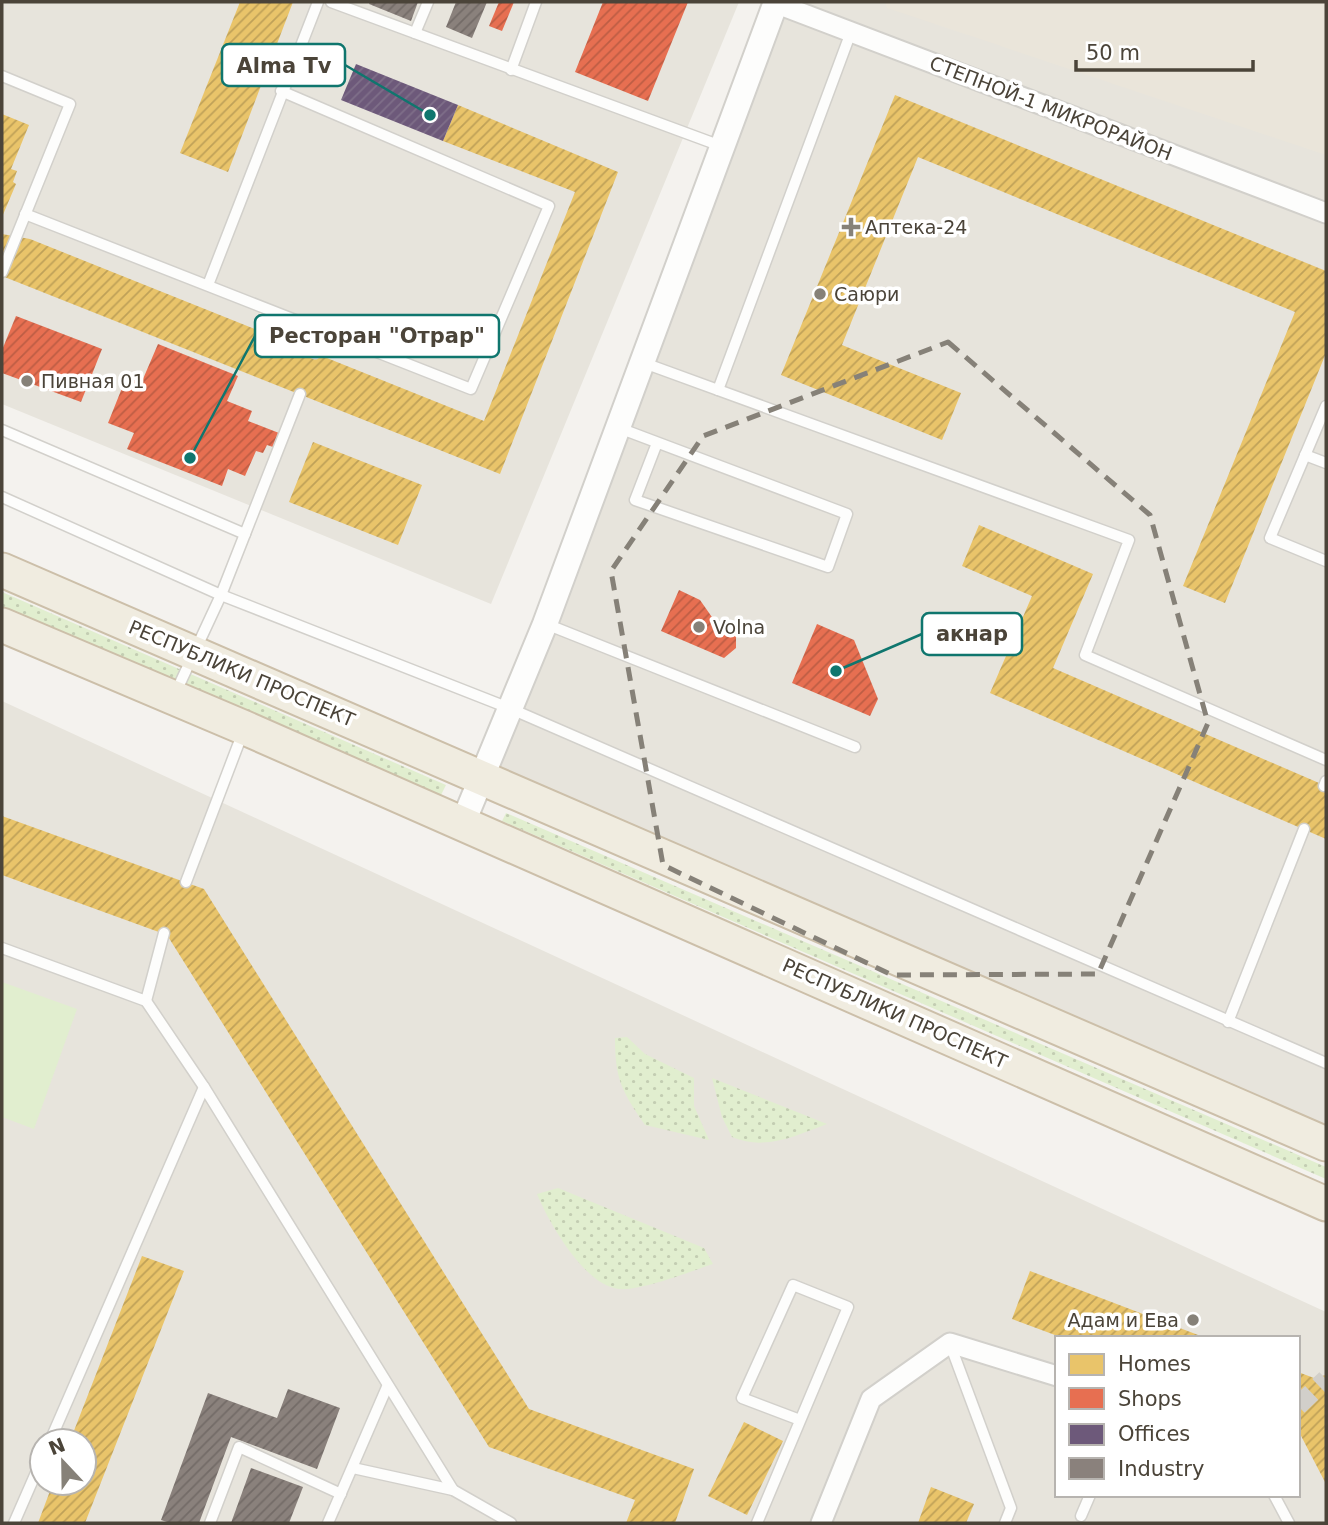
<svg xmlns="http://www.w3.org/2000/svg" width="1328" height="1525" viewBox="0 0 1328 1525" font-family="'DejaVu Sans',sans-serif">
<defs>
<pattern id="grass-dots" width="8" height="8" patternUnits="userSpaceOnUse" patternTransform="scale(1.75)"><rect width="8" height="8" fill="#e1eecf"/><path d="M2 2h.1M6 6h.1" fill="none" stroke="#c3cdb2" stroke-width="1.8" stroke-linecap="round"/></pattern>
<pattern id="homes-hatch" width="6" height="6" patternUnits="userSpaceOnUse" patternTransform="scale(1.75)"><rect width="6" height="6" fill="#e9c46a"/><path d="M-1 1l2-2M0 6l6-6M5 7l2-2" fill="none" stroke="#bfa158"/></pattern>
<pattern id="shops-hatch" width="6" height="6" patternUnits="userSpaceOnUse" patternTransform="scale(1.75)"><rect width="6" height="6" fill="#e76f51"/><path d="M-1 1l2-2M0 6l6-6M5 7l2-2" fill="none" stroke="#bd5d44"/></pattern>
<pattern id="offices-hatch" width="6" height="6" patternUnits="userSpaceOnUse" patternTransform="scale(1.75)"><rect width="6" height="6" fill="#6d597a"/><path d="M-1 1l2-2M0 6l6-6M5 7l2-2" fill="none" stroke="#7f6f89"/></pattern>
<pattern id="industry-hatch" width="6" height="6" patternUnits="userSpaceOnUse" patternTransform="scale(1.75)"><rect width="6" height="6" fill="#8a817c"/><path d="M-1 1l2-2M0 6l6-6M5 7l2-2" fill="none" stroke="#736b67"/></pattern>
</defs>
<rect width="100%" height="100%" fill="#f4f2ee"/>
<g fill="#e7e4dc" fill-rule="evenodd">
<polygon points="2,2 739,2 491,604 2,404"/>
<polygon points="776,2 1326,2 1326,1144 483,776"/>
<path d="M2,701L1326,1312V1523H2ZM1057,1338H1298V1495H1057ZM42,1441H84V1483H42Z"/>
</g>
<polygon fill="#eae5da" points="885,2 1326,2 1326,155 887,8"/>
<g fill="url(#grass-dots)">
<polygon points="2,592 446,785 440,797 2,607"/>
<polygon points="506,813 1326,1167 1326,1179 502,821"/>
<path d="M627,1037L645,1054L694,1078V1106L709,1140L645,1125C622,1091 615,1080 615,1038Z"/>
<path d="M712,1078L827,1124C795,1136 765,1151 732,1137L722,1117Z"/>
<path d="M558,1188L704,1248L713,1264C691,1271 642,1291 619,1289C585,1286 549,1223 537,1194Z"/>
</g>
<polygon fill="#e1eecf" points="2,982 77,1009 34,1129 2,1117"/>
<g fill="url(#homes-hatch)">
<polygon points="240,2 293,2 228,172 180,153"/>
<polygon points="895,95 1326,271 1326,353 1225,603 1183,586 1295,312 918,157 842,345 961,393 942,440 781,375"/>
<polygon points="458,105 618,172 500,474 2,276 2,234 30,239 484,421 575,192 443,141"/>
<polygon points="2,114 29,125 11,169 17,171 13,182 16,184 2,217"/>
<polygon points="313,442 422,485 398,545 289,502"/>
<polygon points="979,525 1093,574 1053,668 1326,786 1326,839 990,693 1032,596 962,566"/>
<polygon points="2,816 204,889 529,1409 694,1469 675,1523 626,1523 635,1500 489,1447 167,935 2,875"/>
<polygon points="142,1256 184,1271 85,1523 38,1523 53,1483 84,1483 84,1441 70,1441"/>
<polygon points="1030,1271 1206,1338 1063,1338 1012,1319"/>
<polygon points="1298,1372 1314,1378 1326,1375 1326,1484 1298,1430"/>
<polygon points="744,1422 783,1441 747,1515 708,1496"/>
<polygon points="931,1487 974,1504 966,1523 918,1523"/>
</g>
<g fill="url(#shops-hatch)">
<polygon points="499,2 514,2 502,31 489,26"/>
<polygon points="603,2 688,2 648,101 575,72"/>
<polygon points="16,316 102,349 81,402 2,373 2,350"/>
<polygon points="158,344 238,376 227,401 252,411 248,421 279,433 273,447 267,445 263,453 256,451 245,476 228,469 222,486 127,449 134,433 108,423 128,373 143,379"/>
<polygon points="679,590 700,600 714,620 736,631 736,648 724,658 661,631"/>
<polygon points="817,624 854,640 878,699 870,716 792,683"/>
</g>
<polygon fill="url(#offices-hatch)" points="356,64 458,105 443,141 341,100"/>
<g fill="url(#industry-hatch)">
<polygon points="370,2 418,2 411,21 369,4"/>
<polygon points="456,2 487,2 472,38 446,27"/>
<polygon points="288,1389 340,1408 317,1469 231,1437 199,1523 170,1523 161,1520 208,1393 277,1418"/>
<polygon points="251,1468 303,1487 289,1523 231,1523"/>
</g>
<g fill="none" stroke-linecap="round" stroke-linejoin="round">
<polyline stroke="#d2cfca" stroke-width="19" stroke-dasharray="19 10" stroke-linecap="butt" points="1298,1406 1326,1379"/>
<defs>
<g id="service">
<polyline points="331,2 721,146"/>
<polyline points="415,33 428,2"/>
<polyline points="511,70 536,2"/>
<polyline points="2,76 70,104 2,272"/>
<polyline points="25,214 471,389 549,206 281,91"/>
<polyline points="208,285 318,2"/>
<polyline points="315,353 322,328"/>
<polyline points="644,363 1129,540 1085,655 1326,760"/>
<polyline points="718,390 851,32"/>
<polyline points="1326,406 1270,538 1326,561"/>
<polyline points="619,428 847,514 828,567 635,500 657,443"/>
<polyline points="2,430 245,534"/>
<polyline points="1305,455 1326,463"/>
<polyline points="2,497 221,595 509,708 1326,1063"/>
<polyline points="546,624 855,747"/>
<polyline points="175,694 221,595 300,394"/>
<polyline points="1324,786 1326,781"/>
<polyline points="186,882 243,732"/>
<polyline points="2,948 146,1001 164,933"/>
<polyline points="146,1001 204,1087 453,1490 511,1523"/>
<polyline points="1228,1022 1304,829"/>
<polyline points="950,1344 1011,1508 1005,1523"/>
<polyline points="50,1441 204,1087"/>
<polyline points="353,1468 453,1490"/>
<polyline points="1274,1495 1289,1523"/>
<polyline points="1081,1516 1090,1495"/>
<polyline points="14,1523 42,1459"/>
<polyline points="210,1523 239,1447 341,1494"/>
<polyline points="328,1523 387,1387"/>
<polyline points="757,1523 848,1307 793,1285 742,1398 800,1420"/>
</g>
<g id="minor">
<polyline points="775,3 1326,213"/>
<polyline points="821,1523 871,1399 950,1343 1057,1376"/>
</g>
<polyline id="tertiary" points="462,825 545,624 776,2"/>
<g id="trunk">
<polyline points="2,570 1326,1144"/>
<polyline points="2,625 245,728 1326,1204"/>
</g>
</defs>
<use href="#service" stroke="#d2d0cb" stroke-width="13"/>
<use href="#minor" stroke="#d2d0cb" stroke-width="23"/>
<use href="#tertiary" stroke="#d2d0cb" stroke-width="28"/>
<use href="#trunk" stroke="#ccbfa9" stroke-width="37"/>
<use href="#service" stroke="#fdfdfc" stroke-width="10"/>
<use href="#minor" stroke="#fdfdfc" stroke-width="19"/>
<use href="#tertiary" stroke="#fdfdfc" stroke-width="24"/>
<use href="#trunk" stroke="#f0ece0" stroke-width="33"/>
</g>
<path fill="none" stroke="#868178" stroke-width="5" stroke-dasharray="14 9" stroke-linejoin="round" d="M948,342L1150,515L1208,723L1098,974L892,975L663,865L611,571L703,436Z"/>
<g fill="#868178" stroke="#fff" stroke-width="2.5">
<path d="M847.5 216.5h7v7h7v7h-7v7h-7v-7h-7v-7h7z"/>
<circle cx="820" cy="294" r="7"/>
<circle cx="27" cy="381" r="7"/>
<circle cx="699" cy="627" r="7"/>
<circle cx="1193" cy="1320" r="7"/>
</g>
<g text-anchor="middle" dominant-baseline="central" stroke-width="7" stroke-linejoin="round" paint-order="stroke">
<g font-size="19" fill="#4b4439" stroke="#fff">
<text transform="translate(1051 108) rotate(21)">СТЕПНОЙ-1 МИКРОРАЙОН</text>
<text transform="translate(242 673) rotate(23)">РЕСПУБЛИКИ ПРОСПЕКТ</text>
<text transform="translate(895 1013) rotate(24)">РЕСПУБЛИКИ ПРОСПЕКТ</text>
</g>
<g font-size="19" fill="#4b4439" stroke="#fff" text-anchor="start">
<text x="865" y="227">Аптека-24</text>
<text x="834" y="294">Саюри</text>
<text x="41" y="381">Пивная 01</text>
<text x="713" y="627">Volna</text>
<text x="1179" y="1320" text-anchor="end">Адам и Ева</text>
</g>
</g>
<path fill="none" stroke="#0f766e" stroke-width="2.5" d="M430 115L345 65M190 458L255 336M836 671L922 634"/>
<g fill="#0f766e" stroke="#fff" stroke-width="2.5">
<circle cx="430" cy="115" r="7"/>
<circle cx="190" cy="458" r="7"/>
<circle cx="836" cy="671" r="7"/>
</g>
<g fill="#fff" stroke="#0f766e" stroke-width="2.5">
<rect x="222" y="44" width="123" height="42" rx="7"/>
<rect x="255" y="315" width="244" height="42" rx="7"/>
<rect x="922" y="613" width="100" height="42" rx="7"/>
</g>
<g font-size="21" text-anchor="middle" font-weight="bold" fill="#4b4439">
<text x="284" y="73">Alma Tv</text>
<text x="377" y="343">Ресторан "Отрар"</text>
<text x="972" y="641">акнар</text>
</g>
<rect width="1328" height="1525" fill="none" stroke="#4b4439" stroke-width="7"/>
<rect x="1055" y="1336" width="245" height="161" fill="#ffffff" stroke="#b7b4b0" stroke-width="2"/>
<rect x="1069" y="1354" width="35" height="21" fill="#e9c46a" stroke="#b7b4b0" stroke-width="2"/>
<text x="1118" y="1371" font-size="21" fill="#4b4439">Homes</text>
<rect x="1069" y="1388" width="35" height="21" fill="#e76f51" stroke="#b7b4b0" stroke-width="2"/>
<text x="1118" y="1406" font-size="21" fill="#4b4439">Shops</text>
<rect x="1069" y="1424" width="35" height="21" fill="#6d597a" stroke="#b7b4b0" stroke-width="2"/>
<text x="1118" y="1441" font-size="21" fill="#4b4439">Offices</text>
<rect x="1069" y="1458" width="35" height="21" fill="#8a817c" stroke="#b7b4b0" stroke-width="2"/>
<text x="1118" y="1476" font-size="21" fill="#4b4439">Industry</text>
<g transform="translate(63 1462) rotate(338)"><circle r="33" fill="#ffffff" stroke="#b7b4b0" stroke-width="2"/>
<path d="M0-5L12 26L0 18L-12 26Z" fill="#868178"/>
<text y="-10" font-size="19" font-weight="bold" text-anchor="middle" fill="#4b4439">N</text>
</g>
<path d="M1076 60v10h177v-10" fill="none" stroke="#4b4439" stroke-width="3.5"/>
<text x="1086" y="60" font-size="21" fill="#4b4439" stroke="#ffffff" stroke-width="5" paint-order="stroke">50 m</text>
</svg>
